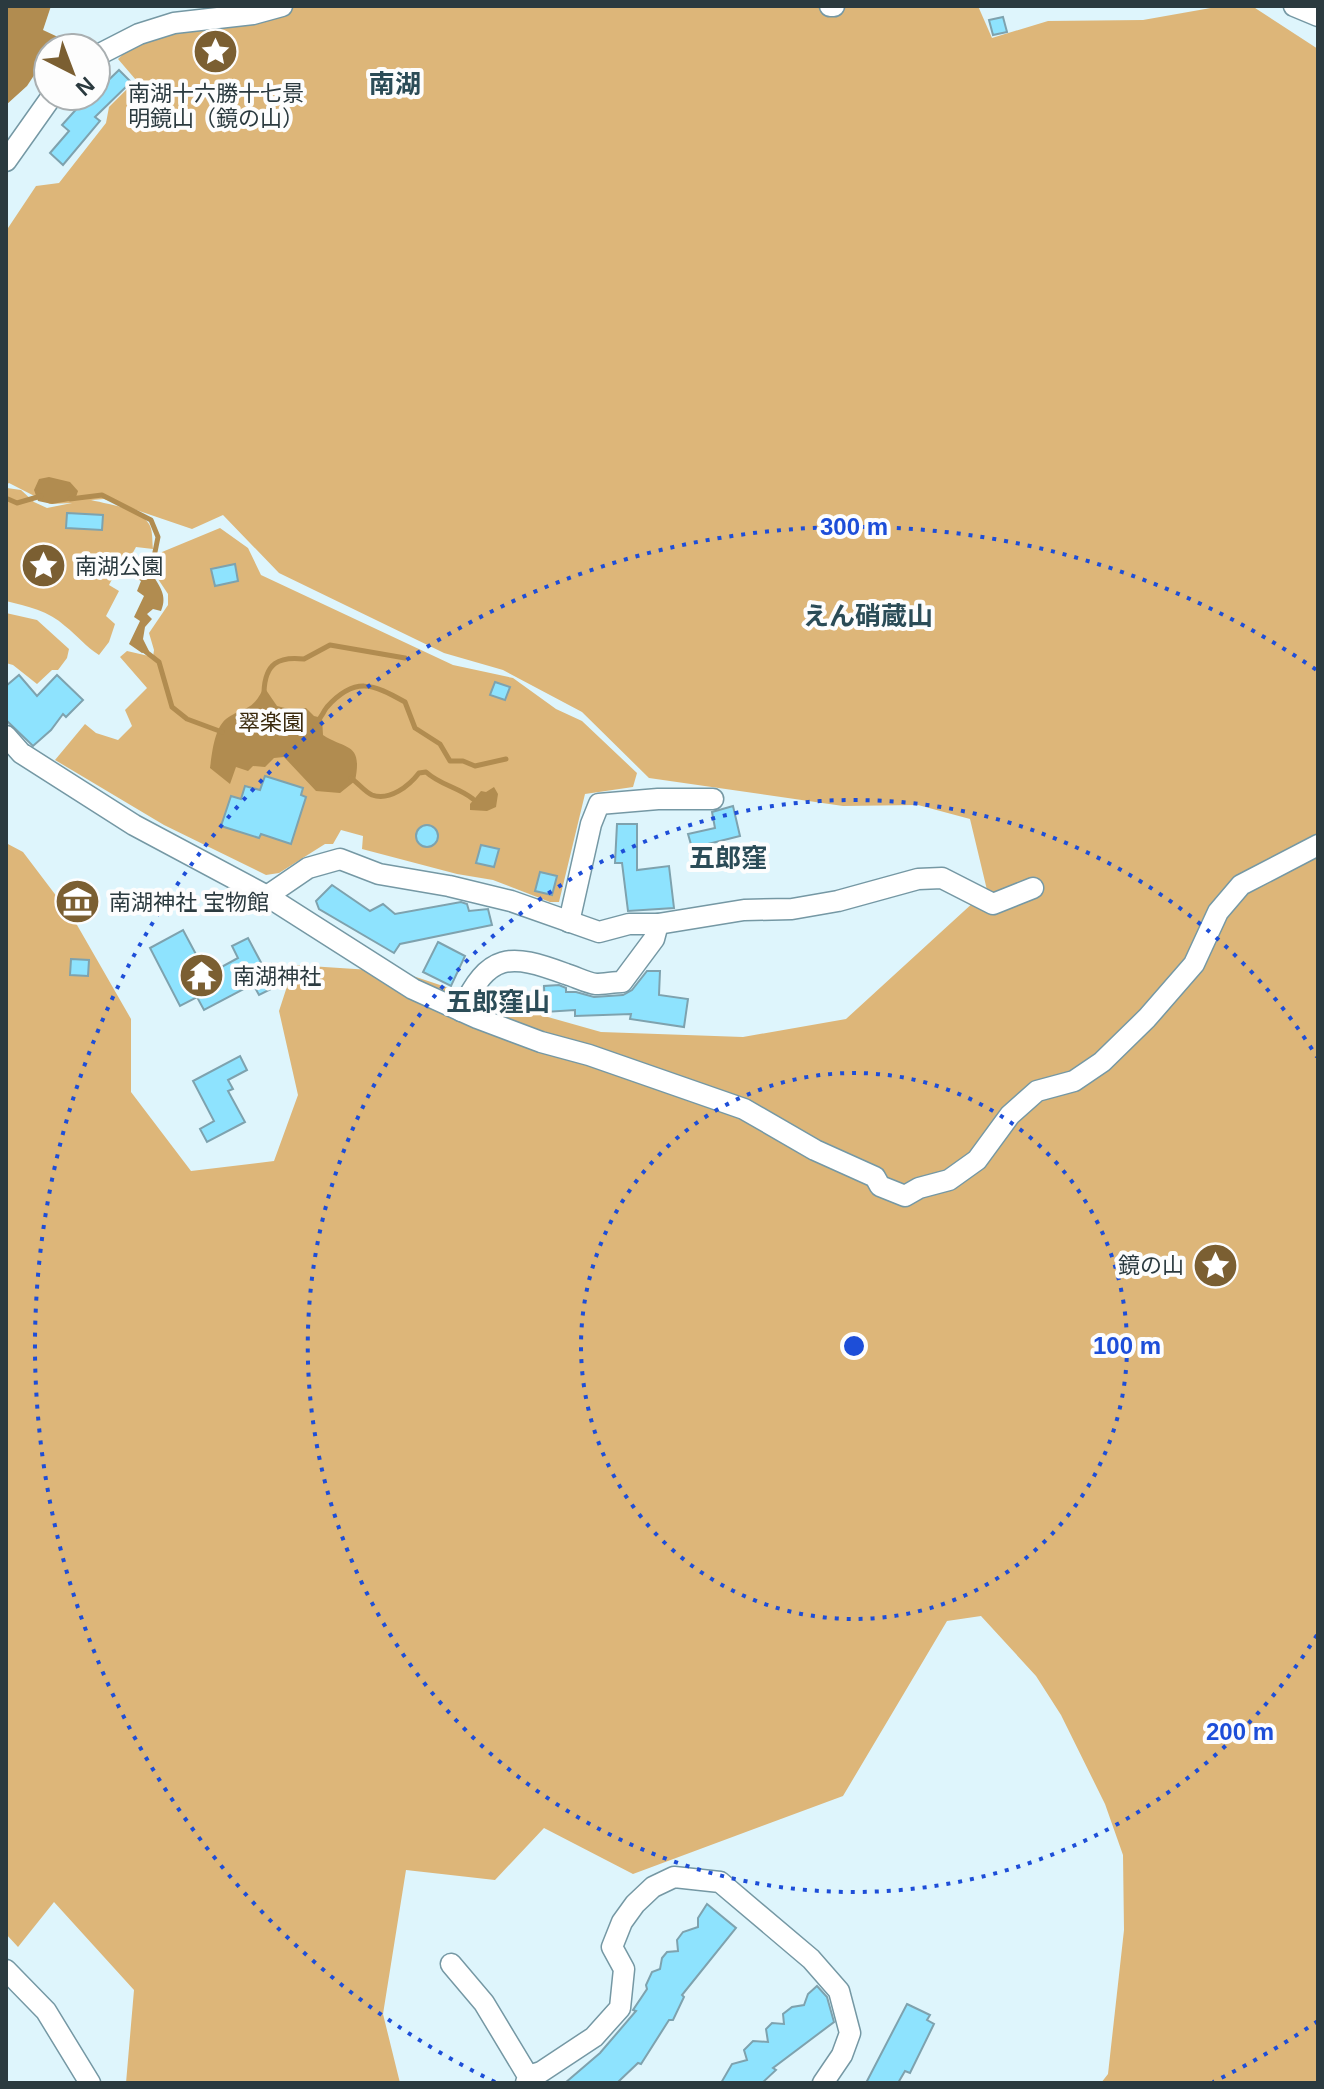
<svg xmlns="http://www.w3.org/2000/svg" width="1324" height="2089" viewBox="0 0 1324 2089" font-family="Helvetica,'Noto Sans JP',sans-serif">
<rect width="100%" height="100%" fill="#def5fc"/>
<g fill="#ddb679">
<path d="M209,6H978L992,38L1048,21L1143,20L1222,6H1252L1318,49V2083H1101L1108,2074L1124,1930L1123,1855L1105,1804L1061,1715L1036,1676L981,1616L947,1621L843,1796L633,1874L544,1828L495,1880L406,1870L383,2014L400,2083H126L134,1990L54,1902L18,1947L6,1934V843L23,852L73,918L131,1019V1092L191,1171L274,1161L298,1095L279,1011L294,965L401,972L470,995L601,1032L743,1037L846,1019L987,890L970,819L918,805L843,806L649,778L582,712L503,670L444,653L279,573L223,515L192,529L104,499L91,500C107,504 139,508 149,524C153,530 152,541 153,549L136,547L125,567L119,566L109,585L119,591L106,616L115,624L109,642L99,655C86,647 78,636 65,626C49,611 27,606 6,601L7,488L21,490L34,502L47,508L72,503L50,504L9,483L6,485V231L36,186L59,183L106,123L109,107L136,80L118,59L138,40L204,26Z"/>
<polygon points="220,528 248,548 261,575 453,665 513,678 556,709 582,721 637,773 633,787 585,794 559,902 550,902 493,880 457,874 362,849 363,836 341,830 333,844 325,844 279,873 266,875 164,825 55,760 85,724 96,733 118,740 132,726 125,710 147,688 120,657 127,651 153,657 154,650 149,633 168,605 168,594 158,579 156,570 162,552"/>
<polygon points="6,613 37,620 69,649 67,658 58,670 52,670 37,684 13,665 6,663"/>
</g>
<g fill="#b18c50">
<polygon points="6,6 51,6 43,30 58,37 52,48 48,48 48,54 27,86 6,105"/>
<polygon points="49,477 70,482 78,491 75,500 52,504 38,501 34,490 39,479"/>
<path d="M140,569L151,572C159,586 168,595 161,611L153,609L147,614L152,619L145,627L143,639L149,651L142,653L129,644L140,621L134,617L144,596L137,591L141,581L136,578Z"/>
<path d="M264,687L277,706L289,709L306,708L314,716L322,718L323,735C346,750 363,742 355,781L340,793L316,791L284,757L274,758L265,767L253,766L248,771L236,767L230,784L210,768C212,754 214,729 226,719C244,706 252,713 264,687Z"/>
<polygon points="494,787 498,794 496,807 487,811 470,810 470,804 481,791 486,792"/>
</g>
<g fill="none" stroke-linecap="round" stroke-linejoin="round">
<g stroke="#b18c50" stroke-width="5">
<polyline points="8,499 17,503 41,496"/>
<polyline points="70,499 102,495 151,520 158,537 150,577"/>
<polyline points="141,648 159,662 172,707 187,719 222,732"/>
<path d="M264,692C265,663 279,656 304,659L330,645L405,658"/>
<path d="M316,722C323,717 322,713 327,707C355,676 373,684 405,702L415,728L440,744L450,761H463L475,766L506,759"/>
<path d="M351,778C358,783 365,792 372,795C390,801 409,786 419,773L426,772C440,785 458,787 473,799"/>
</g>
</g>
<g fill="#8ee3fe" stroke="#7ea2ae" stroke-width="2">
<polygon points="1003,17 1007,32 993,35 989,20"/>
<polygon points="119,70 131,82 95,117 100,121 63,165 50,153 69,131 62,125 81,104 92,96 96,96 96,92"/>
<polygon points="67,513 103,515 102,530 66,528"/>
<polygon points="235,564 238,581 215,586 211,569"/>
<polygon points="19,675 37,696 57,675 83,700 66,717 63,714 51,730 33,746 6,720 6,686"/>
<polygon points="495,682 510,687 505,700 490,695"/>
<polygon points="265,776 303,788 301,795 306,797 291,844 261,834 259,838 221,826 231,796 241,799 245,786 260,790"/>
<polygon points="733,806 740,836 692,848 688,834 715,828 712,812"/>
<polygon points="617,824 637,824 637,870 669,866 674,908 628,911 622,863 615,863"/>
<circle cx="427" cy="836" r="11"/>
<polygon points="481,845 499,849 494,867 476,863"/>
<polygon points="540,872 557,876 552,895 535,891"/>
<polygon points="332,885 370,911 383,904 395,914 461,902 467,904 469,911 488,909 492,925 400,944 394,953 319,909 316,901"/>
<polygon points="79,889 90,906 76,914 65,898"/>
<polygon points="183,930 207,975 238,958 232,946 248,938 264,968 271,964 281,984 259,995 253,984 204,1010 197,997 180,1006 150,948"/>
<polygon points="438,942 465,956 451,986 423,972"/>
<polygon points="71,959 89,960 88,976 70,975"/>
<polygon points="647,971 660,971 659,995 688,999 684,1027 630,1019 631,1014 575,1016 575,1010 545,1012 544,986 559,985 566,988 566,992 576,992 594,997 623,995 632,990"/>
<polygon points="240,1056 247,1070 228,1080 233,1089 228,1091 245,1122 207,1142 200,1129 214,1121 193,1081"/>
<polygon points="707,1904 736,1928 682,1995 684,1997 673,2020 669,2020 641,2064 638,2063 617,2083 565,2083 600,2053 636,2011 633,2010 647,1989 646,1985 652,1972 660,1969 662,1958 667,1952 678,1951 677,1940 683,1932 698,1927 698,1918"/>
<polygon points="817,1986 827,1997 834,2022 773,2068 776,2070 762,2083 721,2083 732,2064 747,2060 744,2050 753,2041 768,2042 766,2029 772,2023 784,2024 783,2014 792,2007 804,2005 808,1994"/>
<polygon points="907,2004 930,2015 927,2020 934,2024 910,2073 905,2071 898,2083 866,2083"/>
</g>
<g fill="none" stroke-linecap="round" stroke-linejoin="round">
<defs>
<g id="street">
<polyline points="830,6 834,6"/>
<polyline points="1294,6 1318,16"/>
<polyline points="96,56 139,34 174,23 253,14 282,6"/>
<polyline points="6,161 52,96"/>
<polyline points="6,736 21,753 134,825 267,896 413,989 477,1018 541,1042 589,1055 744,1109 815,1150 875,1177 880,1186 905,1196 919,1188 949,1180 977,1160 1010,1115 1037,1091 1074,1081 1102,1062 1147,1018 1194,964 1218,912 1241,885 1318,845"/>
<polyline points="267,896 308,868 340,859 379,874 449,886 511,901 599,932 629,924 658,924 744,910 792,909 838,901 918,879 942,878 993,904 1033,888"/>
<polyline points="569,922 591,824 599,804 658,799 713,799"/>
<path d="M461,1011C489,952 509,953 566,974C576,977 587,983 596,984C604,984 614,982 622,982L654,939L658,924"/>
<polyline points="451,1964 484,2003 528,2076 526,2083"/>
<polyline points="6,1970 46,2011 90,2083"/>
<polyline points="528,2076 541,2072 594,2037 620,2008 624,1969 612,1947 622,1922 635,1904 653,1887 674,1877 720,1882 811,1959 839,1991 850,2033 842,2055 823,2083"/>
</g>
</defs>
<use href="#street" stroke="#7598a4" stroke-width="23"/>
<use href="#street" stroke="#fff" stroke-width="20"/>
</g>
<g fill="none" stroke="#1d4ed8" stroke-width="4" stroke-dasharray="4 8">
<circle cx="854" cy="1346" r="273"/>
<path d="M1317 1635A546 546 0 1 1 1317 1057"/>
<path d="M1318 2021A819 819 0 0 1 1213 2082M495 2082A819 819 0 1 1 1318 671"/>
</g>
<defs>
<symbol id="sight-disc" viewBox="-11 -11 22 22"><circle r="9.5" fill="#7b5f32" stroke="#fdfdfd"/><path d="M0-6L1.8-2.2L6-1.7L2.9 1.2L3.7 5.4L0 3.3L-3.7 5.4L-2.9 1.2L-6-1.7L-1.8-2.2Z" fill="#fff"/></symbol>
<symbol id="museum-disc" viewBox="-11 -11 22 22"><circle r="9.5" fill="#7b5f32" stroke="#fdfdfd"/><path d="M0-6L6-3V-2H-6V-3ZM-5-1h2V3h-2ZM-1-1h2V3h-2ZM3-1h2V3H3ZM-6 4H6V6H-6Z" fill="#fff"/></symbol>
<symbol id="temple-disc" viewBox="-11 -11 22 22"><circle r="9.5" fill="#7b5f32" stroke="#fdfdfd"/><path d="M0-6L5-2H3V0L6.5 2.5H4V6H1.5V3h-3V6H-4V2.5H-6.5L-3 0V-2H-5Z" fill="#fff"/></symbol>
</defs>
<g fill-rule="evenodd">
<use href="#sight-disc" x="190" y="26" width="51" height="51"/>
<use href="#sight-disc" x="18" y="540" width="51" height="51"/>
<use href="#museum-disc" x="52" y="876" width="51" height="51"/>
<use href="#temple-disc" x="176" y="950" width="51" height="51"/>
<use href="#sight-disc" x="1190" y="1240" width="51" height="51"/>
</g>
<g text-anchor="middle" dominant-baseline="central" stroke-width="8" stroke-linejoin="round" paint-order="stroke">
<g font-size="22" fill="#2b3a3f" stroke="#fdfdfd" text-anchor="start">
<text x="216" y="93" text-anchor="middle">南湖十六勝十七景<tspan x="216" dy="25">明鏡山（鏡の山）</tspan></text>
<text x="75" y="566">南湖公園</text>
<text x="109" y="902">南湖神社 宝物館</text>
<text x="233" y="976">南湖神社</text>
<text x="1184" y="1265" text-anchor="end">鏡の山</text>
</g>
<g font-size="22" fill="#3a2a0e" stroke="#fdfdfd">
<text x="271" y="722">翠楽園</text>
</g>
<g font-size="26" font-weight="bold" fill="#2b4c57" stroke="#fdfdfd">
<text x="395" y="84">南湖</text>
<text x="868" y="616">えん硝蔵山</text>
<text x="728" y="858">五郎窪</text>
<text x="498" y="1002">五郎窪山</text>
</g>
</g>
<circle cx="854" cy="1346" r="12" fill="#1d4ed8" stroke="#fdfdfd" stroke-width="4"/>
<g font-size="24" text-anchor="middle" font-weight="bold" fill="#1d4ed8" stroke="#fdfdfd" stroke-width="8" stroke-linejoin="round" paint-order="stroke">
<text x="854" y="535">300 m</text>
<text x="1127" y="1354">100 m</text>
<text x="1240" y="1740">200 m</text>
</g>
<rect width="1324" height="2089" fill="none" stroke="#2b3a3f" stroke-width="16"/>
<g transform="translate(72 72) rotate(138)"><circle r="38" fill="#fdfdfd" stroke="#a9afb1" stroke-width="2"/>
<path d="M0-6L14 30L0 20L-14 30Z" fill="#7b5f32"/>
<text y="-12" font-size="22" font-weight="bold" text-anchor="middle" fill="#2b3a3f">N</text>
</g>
</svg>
